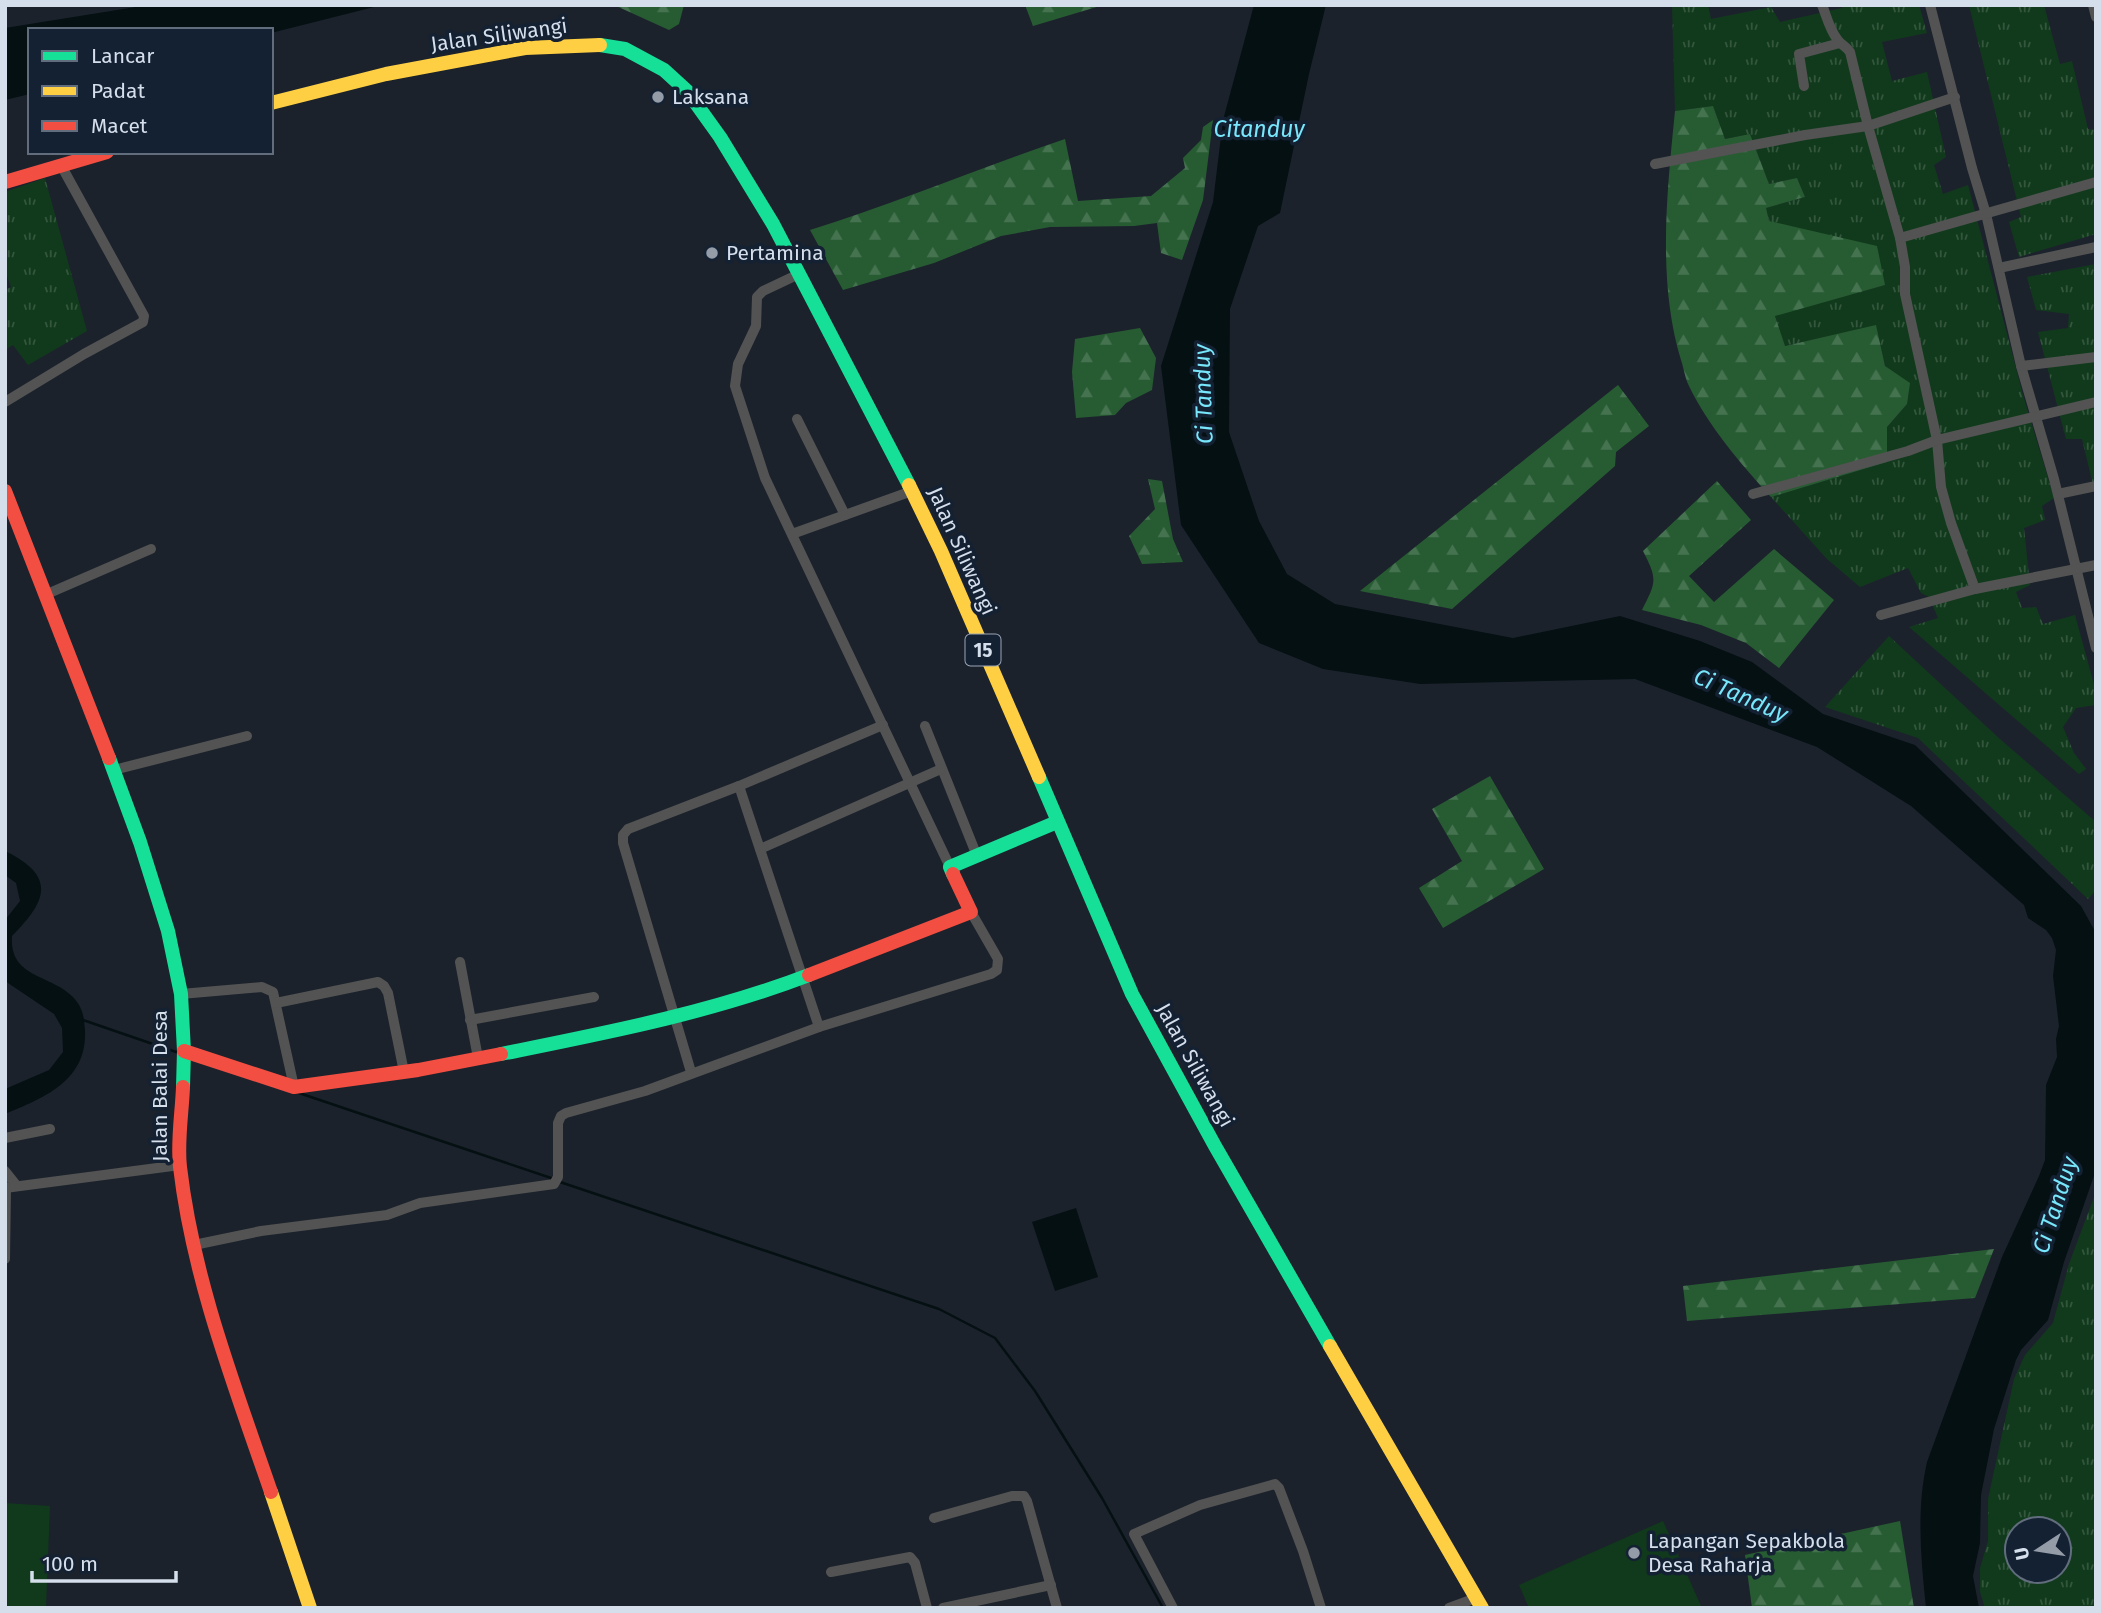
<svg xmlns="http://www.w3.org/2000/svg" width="2101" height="1613" viewBox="0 0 2101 1613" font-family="'Fira Sans',sans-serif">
<defs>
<pattern id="grass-tufts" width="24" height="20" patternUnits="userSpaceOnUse" patternTransform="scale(1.75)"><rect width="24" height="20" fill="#113a1c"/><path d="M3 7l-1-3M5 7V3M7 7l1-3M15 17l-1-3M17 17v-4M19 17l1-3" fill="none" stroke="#33563d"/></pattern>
<pattern id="forest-firs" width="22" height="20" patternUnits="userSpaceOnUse" patternTransform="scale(1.75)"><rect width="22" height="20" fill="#275c32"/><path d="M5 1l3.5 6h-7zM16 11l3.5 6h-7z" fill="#457350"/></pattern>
</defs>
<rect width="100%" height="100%" fill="#1b222c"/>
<g fill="url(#grass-tufts)" fill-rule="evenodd">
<polygon points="1672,5 1708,5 1711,19 1771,7 1780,22 1842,8 1843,5 1919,5 1927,33 1882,42 1892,81 1927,72 1946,157 1934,165 1943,194 1968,185 2023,395 2054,498 2042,506 2045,520 2024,528 2030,585 2016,592 2022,608 2036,607 2043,624 2075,615 2096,692 2096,705 2076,708 2063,727 2074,753 2086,769 2079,774 1909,627 1938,618 1929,597 1921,593 1908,568 1860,587 1827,559 1771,497 1887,462 1887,427 1907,404 1885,366 1876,326 1784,346 1775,315 1885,285 1769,221 1765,208 1805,197 1797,178 1769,184 1750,134 1725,139 1713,106 1675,111"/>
<polygon points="1969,5 2044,5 2060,64 2072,61 2088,129 2096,130 2096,168 2094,169 2096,176 2096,234 2019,257 2009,222 2021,217"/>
<polygon points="45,178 87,331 28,365 13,345 5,350 5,290 11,287 5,270 5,192"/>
<polygon points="2096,264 2096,497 2082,439 2066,439 2038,332 2068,328 2069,314 2036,310 2027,277"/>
<polygon points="1889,636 2001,740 2096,822 2096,890 2088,899 1918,738 1825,707"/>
<path d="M2096,1192V1608H1985L1980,1592V1568L1988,1541V1499L2014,1379L2025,1355L2053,1323L2069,1264ZM2059,1529V1571H2017V1529Z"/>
</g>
<g fill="url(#forest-firs)">
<polygon points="614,5 684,5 679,24 669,30"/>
<polygon points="1025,5 1100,5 1100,6 1033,26"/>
<path d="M1713,106L1725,139L1750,134L1769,184L1797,178L1805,197L1766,208L1769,221L1877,246L1885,285L1775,316L1785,346L1876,325L1885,366L1910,383L1907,404L1887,427V462L1771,497C1741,464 1709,427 1689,386C1685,378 1684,369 1681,360C1657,281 1667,192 1675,111Z"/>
<path d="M1213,120L1203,200L1182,260L1161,253L1157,223L1134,226L1050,227L1001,236L934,263L843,290L810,230C897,203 980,168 1065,139L1078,201L1151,196L1185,168L1183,158L1201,140L1203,127Z"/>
<polygon points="1140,328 1156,358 1152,390 1126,403 1115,415 1076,418 1072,372 1075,339"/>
<polygon points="1618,385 1649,426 1616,452 1615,466 1452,609 1360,591"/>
<polygon points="1148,479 1162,481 1173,539 1183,562 1142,564 1129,536 1155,509"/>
<path d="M1717,481L1751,520L1689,576L1714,602L1774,549L1834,600L1779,668L1746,643L1701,625L1642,610C1656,582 1658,580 1643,551Z"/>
<polygon points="1490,776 1544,869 1443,928 1419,888 1462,861 1432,809"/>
<polygon points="1994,1249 1975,1298 1687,1321 1683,1286"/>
<polygon points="1900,1521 1914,1608 1752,1608 1745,1555"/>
</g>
<g fill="#113a1c">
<polygon points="5,1503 50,1506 46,1608 5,1608"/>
<polygon points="1663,1521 1702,1608 1529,1608 1519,1585"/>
</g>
<g fill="#051013">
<polygon points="148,5 382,5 271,33 271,30 30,30 30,94 5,100 5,28"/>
<path d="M1254,5H1326L1309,74L1280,213L1258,226L1230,309L1229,432L1259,521L1287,574L1335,604L1513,638L1620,616L1700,641L1752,662L1823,714L1915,745L2081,906L2096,933V1170L2064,1262L2048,1320L2021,1350L2016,1360L1994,1429L1981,1495L1980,1543L1973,1576L1979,1608H1926C1921,1560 1916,1510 1927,1462L2002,1257L2039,1176L2045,1160L2046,1085L2057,1057L2056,1039L2059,1026L2053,976L2056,950L2052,938L2046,930L2028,918L2024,905L1911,806L1817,747L1635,679L1420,684L1323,669L1259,643L1181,525L1161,366L1213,202L1223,120Z"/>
<path d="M5,851C57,876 47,901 12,936C9,978 51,974 73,997C83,1008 84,1016 85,1031C87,1081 44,1098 5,1114V1089L49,1070L63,1052L62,1028L54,1014L5,981V920L20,901L16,883L5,875Z"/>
<polygon points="1076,1208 1098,1277 1055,1291 1032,1222"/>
</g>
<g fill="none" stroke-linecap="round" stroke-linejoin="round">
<g stroke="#051013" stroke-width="2.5">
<polyline points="83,1020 179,1053"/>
<polyline points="299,1093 554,1179"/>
<polyline points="560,1182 939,1309 995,1338 1035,1391 1102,1498 1163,1608"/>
</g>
<g stroke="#525352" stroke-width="10">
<path d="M1822,5C1827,17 1829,28 1837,39C1841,45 1846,46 1850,52L1868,126L1900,238L1905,267V294L1937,440L1941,487L1951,523L1975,589"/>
<polyline points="1930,5 1972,168 1986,214 2021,366 2054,479 2096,648"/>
<polyline points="2093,5 2096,17"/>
<polyline points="1804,86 1799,54 1840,43"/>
<polyline points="1655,164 1805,135 1868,126 1955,97"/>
<polyline points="1900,238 2096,182"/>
<polyline points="1999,268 2096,247"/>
<polyline points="799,274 763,291 757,297 756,326 738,364 735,386 765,478 950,867"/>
<polyline points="2021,366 2096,357"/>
<polyline points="5,402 84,354 143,322 144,316 62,167"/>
<polyline points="797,419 845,515"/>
<polyline points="1753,494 1908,451 1937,440 2096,402"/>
<polyline points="2058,494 2096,486"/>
<polyline points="792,534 912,491"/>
<polyline points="47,594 151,549"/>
<polyline points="1881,615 1975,589 2096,565"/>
<polyline points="925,726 977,856"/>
<polyline points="114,770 247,736"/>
<polyline points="760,849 941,769"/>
<polyline points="460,962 478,1058"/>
<polyline points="181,994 262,987 273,992 294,1087"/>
<polyline points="276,1003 378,982 384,986 388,993 404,1072"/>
<polyline points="470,1020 594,997"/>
<polyline points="819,1027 739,786 883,725"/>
<polyline points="691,1072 623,843 623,835 628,829 739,786"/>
<polyline points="5,1138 50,1129"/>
<polyline points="5,1171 17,1186"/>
<polyline points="5,1188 180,1165"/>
<polyline points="194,1245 261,1231 387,1215 420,1203 554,1184 558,1177 558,1123 561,1116 566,1113 645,1091 819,1027 991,974 997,970 998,959 971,912"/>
<polyline points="5,1259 6,1187"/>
<polyline points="934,1518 1012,1496 1024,1496 1027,1501 1057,1608"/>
<polyline points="831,1572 910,1557 915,1563 927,1608"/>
<polyline points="943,1608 1051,1585"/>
<polyline points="1173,1608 1134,1534 1200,1505 1275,1484 1279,1488 1303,1551 1321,1608"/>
<polyline points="1449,1608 1476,1598"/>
</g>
<g stroke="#16e098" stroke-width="14">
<polyline points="600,45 625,49 664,70 687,91 720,137 773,224 909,485"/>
<polyline points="109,758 140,842 168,931 181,994 184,1051 183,1087"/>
<polyline points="1039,777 1132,994 1215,1146 1330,1346"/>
<polyline points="953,874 950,867 1057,822"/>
<path d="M501,1054C605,1033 710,1013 809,975"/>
</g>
<g stroke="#ffcf43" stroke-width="14">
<polyline points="271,103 386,74 525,48 600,45"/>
<polyline points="909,485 941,551 1039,777"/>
<polyline points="1330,1346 1482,1608"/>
<polyline points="271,1492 310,1608"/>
</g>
<g stroke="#f24e42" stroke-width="14">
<polyline points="5,182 107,152"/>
<polyline points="5,491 109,758"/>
<polyline points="809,975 971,912 953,874"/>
<polyline points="184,1051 294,1087 418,1070 501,1054"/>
<path d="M183,1087C182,1113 177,1142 180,1167C193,1279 235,1387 271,1492"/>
</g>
</g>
<g fill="#949ca8" stroke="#142133" stroke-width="2.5">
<circle cx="658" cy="97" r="7"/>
<circle cx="712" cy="253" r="7"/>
<circle cx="1634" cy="1553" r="7"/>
</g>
<g text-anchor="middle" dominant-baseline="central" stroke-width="7" stroke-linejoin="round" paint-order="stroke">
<rect fill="#142133" stroke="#9ba5b4" stroke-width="2" x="965.5" y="634.5" width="35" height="31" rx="5"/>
<g font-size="19" font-weight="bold" fill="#d5deeb">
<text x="983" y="650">15</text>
</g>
<g font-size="21" fill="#d5deeb" stroke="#142133">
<text transform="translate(499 35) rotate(-8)">Jalan Siliwangi</text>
<text transform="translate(962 551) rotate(66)">Jalan Siliwangi</text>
<text transform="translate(1195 1065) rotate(61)">Jalan Siliwangi</text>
<text transform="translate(160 1086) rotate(-90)">Jalan Balai Desa</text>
</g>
<g font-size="21" fill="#d5deeb" stroke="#142133" text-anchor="start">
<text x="672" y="97">Laksana</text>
<text x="726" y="253">Pertamina</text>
<text x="1648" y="1541">Lapangan Sepakbola<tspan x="1648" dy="24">Desa Raharja</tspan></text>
</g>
<g font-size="23" font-style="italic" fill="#78e7fb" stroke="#142133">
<text x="1259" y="129">Citanduy</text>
<text transform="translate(1203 394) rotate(-92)">Ci Tanduy</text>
<text transform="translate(1741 695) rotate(24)">Ci Tanduy</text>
<text transform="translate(2055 1205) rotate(-72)">Ci Tanduy</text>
</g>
</g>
<rect width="2101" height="1613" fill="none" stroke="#d5deeb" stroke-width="14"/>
<rect x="28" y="28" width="245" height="126" fill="#142133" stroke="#616d7d" stroke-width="2"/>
<rect x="42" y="51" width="35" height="10" fill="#16e098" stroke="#616d7d" stroke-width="2"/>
<text x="91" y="63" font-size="21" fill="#d5deeb">Lancar</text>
<rect x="42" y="86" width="35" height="10" fill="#ffcf43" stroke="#616d7d" stroke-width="2"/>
<text x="91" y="98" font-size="21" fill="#d5deeb">Padat</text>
<rect x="42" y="121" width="35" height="10" fill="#f24e42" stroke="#616d7d" stroke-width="2"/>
<text x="91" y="133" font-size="21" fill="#d5deeb">Macet</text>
<g transform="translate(2038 1550) rotate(258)"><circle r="33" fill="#142133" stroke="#616d7d" stroke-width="2"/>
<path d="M0-5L12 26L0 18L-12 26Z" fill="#949ca8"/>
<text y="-10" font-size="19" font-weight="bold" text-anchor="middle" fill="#d5deeb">U</text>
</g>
<path d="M32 1571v10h144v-10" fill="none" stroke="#d5deeb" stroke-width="3.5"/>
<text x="42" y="1571" font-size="21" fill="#d5deeb" stroke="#142133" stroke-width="5" paint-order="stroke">100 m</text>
</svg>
